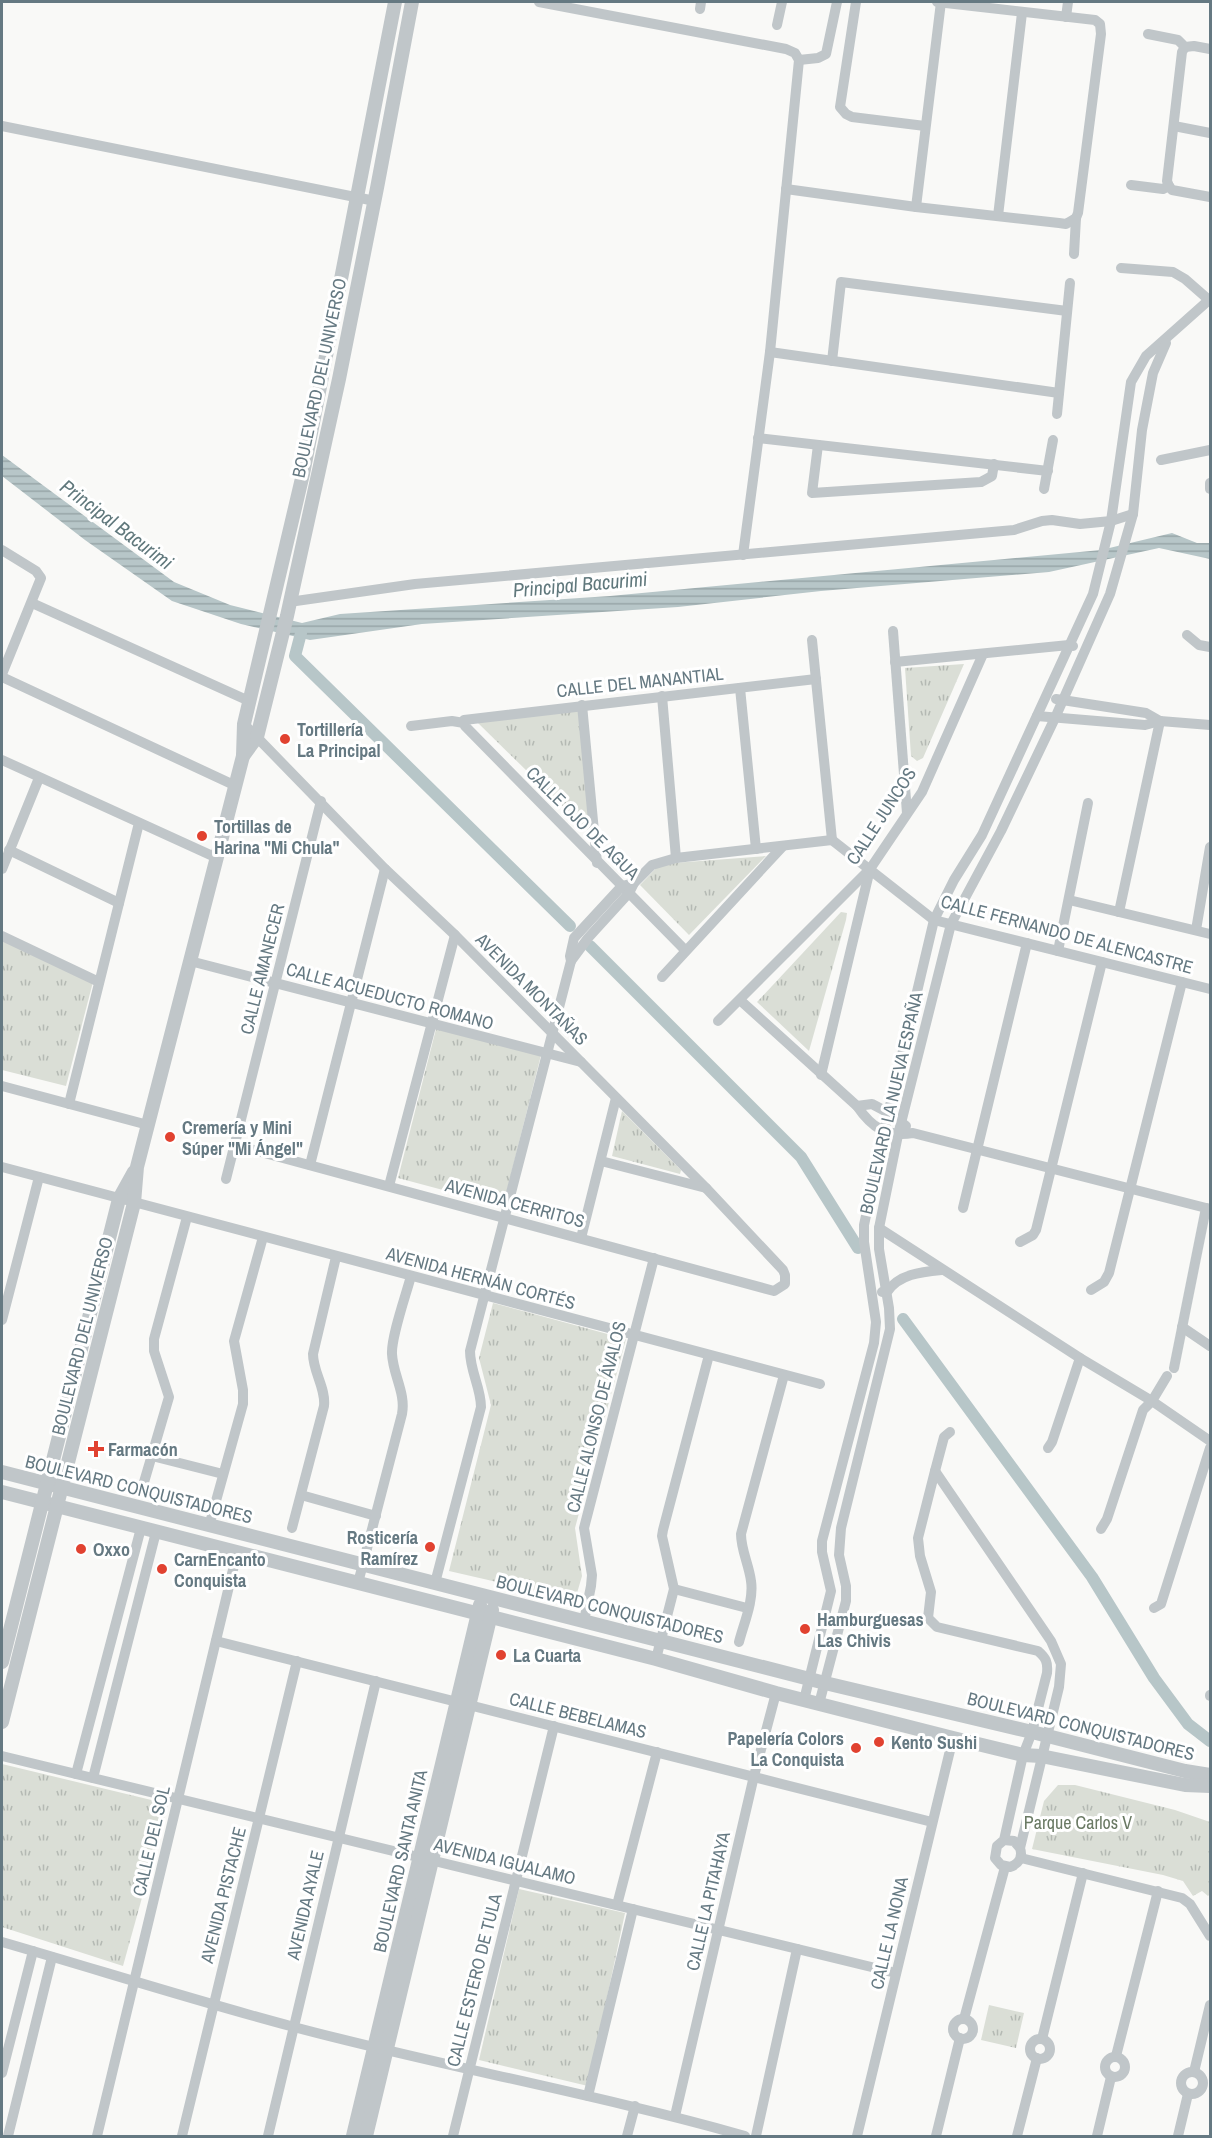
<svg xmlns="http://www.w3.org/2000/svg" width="1212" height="2138" viewBox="0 0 1212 2138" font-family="'Archivo Narrow',sans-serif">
<defs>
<pattern id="park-tufts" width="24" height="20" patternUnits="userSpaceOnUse" patternTransform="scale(1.5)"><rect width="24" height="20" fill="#daded6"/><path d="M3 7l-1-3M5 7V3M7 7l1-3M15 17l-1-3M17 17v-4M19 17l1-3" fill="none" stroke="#b4b9b3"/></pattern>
<pattern id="water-rules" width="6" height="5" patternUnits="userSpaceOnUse" patternTransform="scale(1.5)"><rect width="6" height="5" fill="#b7c6c8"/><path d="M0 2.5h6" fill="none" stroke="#98a6a8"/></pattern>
</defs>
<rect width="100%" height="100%" fill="#f9f9f7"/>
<g fill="url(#park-tufts)">
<polygon points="964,664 923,758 917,761 911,756 905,668"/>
<polygon points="579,709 590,833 476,721"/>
<polygon points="766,856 689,935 640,885 660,864"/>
<polygon points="841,912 847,913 846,920 809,1051 757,1002"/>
<polygon points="2,937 94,978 66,1086 2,1070"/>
<polygon points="436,1029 541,1055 503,1206 398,1178"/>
<polygon points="622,1111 681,1170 680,1174 612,1156"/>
<polygon points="493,1303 626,1339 575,1528 582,1576 575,1600 449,1571 491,1405 479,1358"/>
<polygon points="2,1764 168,1804 123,1966 2,1927"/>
<polygon points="1058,1785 1075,1785 1175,1810 1210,1822 1210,1894 1208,1896 1202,1891 1193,1896 1183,1881 1163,1875 1032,1849 1044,1801"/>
<polygon points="519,1889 625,1913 588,2086 479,2060"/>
<polygon points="989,2005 1024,2013 1016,2048 981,2040"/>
</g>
<polygon fill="url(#water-rules)" points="2,455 174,582 230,605 302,623 340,614 610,596 1101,550 1172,533 1197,543 1210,543 1210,559 1159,548 1049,572 821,591 678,607 422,624 310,640 241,624 172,601 85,540 2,476"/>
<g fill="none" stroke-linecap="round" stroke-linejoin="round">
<g stroke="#b7c6c8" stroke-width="12">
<polyline points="301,633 295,656 570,926"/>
<polyline points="590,946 801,1157 858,1248"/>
<polyline points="903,1319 1092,1577 1154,1678 1188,1724 1210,1741"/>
</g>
<g stroke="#c0c6c9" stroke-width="10">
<polyline points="539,2 786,49 795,53 799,60 770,352 743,555"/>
<polyline points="856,2 840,107 846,114 852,117 925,126"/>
<polyline points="937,2 1095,20 1100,24 1101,34 1078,213 1076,218 1074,254"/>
<polyline points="700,9 701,2"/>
<polyline points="1066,17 1068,2"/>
<polyline points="777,25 782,2"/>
<polyline points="1148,34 1178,40 1185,47 1194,46 1210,49"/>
<polyline points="799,60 818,58 826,54 837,2"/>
<polyline points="2,126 375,201"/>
<polyline points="1174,126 1210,133"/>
<polyline points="1131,185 1163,189 1169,186 1172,190 1210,197"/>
<polyline points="1169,186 1167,181 1182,52 1185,47"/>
<polyline points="786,189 916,207 1059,223 1066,224 1076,218"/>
<polyline points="916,207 941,2"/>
<polyline points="998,216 1022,13"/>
<polyline points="1121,268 1173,272 1185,279 1209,300"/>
<polyline points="770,352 1059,393"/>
<polyline points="832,361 841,282 1067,311"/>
<polyline points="1057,414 1070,283"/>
<polyline points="758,438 1048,471"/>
<polyline points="818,445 812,493 981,482 992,476 994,464"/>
<polyline points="1161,460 1210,450"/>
<polyline points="1044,489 1053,440"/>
<polyline points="1210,489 1210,483"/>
<polyline points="2,550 36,571 41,578 2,674"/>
<polyline points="289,602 415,584 1014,530 1042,521 1052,520 1080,524 1111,521 1133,514"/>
<polyline points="32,603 249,701"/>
<polyline points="893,631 907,813"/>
<polyline points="1187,635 1199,645 1210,647"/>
<polyline points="812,640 832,840"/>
<polyline points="895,662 1069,645 1073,646"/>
<polyline points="2,677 236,786"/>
<polyline points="740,688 756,849"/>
<polyline points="662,696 676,858"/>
<polyline points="1056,699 1146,713 1160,721"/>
<polyline points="582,705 597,863"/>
<polyline points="1037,716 1145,725 1160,721 1210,725"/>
<polyline points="411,726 452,721 464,723"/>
<polyline points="2,760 217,858"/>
<polyline points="832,840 934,920 1210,989"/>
<polyline points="9,850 119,903"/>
<polyline points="2,869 39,778"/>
<polyline points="1069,900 1210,934"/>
<polyline points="1119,912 1160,721"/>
<polyline points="1196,930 1210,847"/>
<polyline points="2,936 99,982"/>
<polyline points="685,950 465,726 464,720 816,679"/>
<polyline points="1058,951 1088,803"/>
<polyline points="190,961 581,1062"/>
<polyline points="571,961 588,938 629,893 634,883 652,865 676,858 832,840"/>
<polyline points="662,977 783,846"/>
<path d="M741,1001L857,1106C872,1128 886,1137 913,1133L1210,1209"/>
<polyline points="718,1021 870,869 922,792 983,654"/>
<polyline points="821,1075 870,869"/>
<polyline points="2,1086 148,1125"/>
<polyline points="69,1104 139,823"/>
<polyline points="857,1106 872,1104 889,1113 906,1126"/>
<polyline points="235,1145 774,1291 785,1284 785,1275 783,1270 706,1188 455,935 385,869 244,724"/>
<polyline points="601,1161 706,1188"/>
<polyline points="310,1165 385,869"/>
<polyline points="2,1167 820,1384"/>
<polyline points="226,1179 321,801"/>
<polyline points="389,1186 455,935"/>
<polyline points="963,1208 1027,943"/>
<polyline points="879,1228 1080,1358 1152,1401 1210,1441"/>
<polyline points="581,1238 616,1098"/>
<polyline points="1020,1242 1033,1235 1036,1230 1102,962"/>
<polyline points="1091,1290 1104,1282 1109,1273 1182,982"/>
<path d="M882,1292H887C899,1274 921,1272 942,1270"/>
<polyline points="2,1320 39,1177"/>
<polyline points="1182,1327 1210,1346"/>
<polyline points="1174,1368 1206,1208"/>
<polyline points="1048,1448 1052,1442 1080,1358"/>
<polyline points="152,1456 223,1474"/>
<polyline points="935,1471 944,1437 950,1432"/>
<polyline points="142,1489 169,1397 154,1351 154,1339 187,1217"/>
<polyline points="301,1495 376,1516"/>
<polyline points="209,1526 243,1404 243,1390 234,1341 263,1237"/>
<path d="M292,1528L324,1406C326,1388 313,1372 313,1354L336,1257"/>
<polyline points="1101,1529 1107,1519 1143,1410 1152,1401 1167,1376"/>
<path d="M358,1583L402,1414C406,1393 393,1375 392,1354C391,1337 406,1295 411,1276"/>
<path d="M435,1583L481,1407C481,1388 470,1371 470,1351L571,961L570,956L574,938L622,886L634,883"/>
<polyline points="674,1589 747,1608"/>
<polyline points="1154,1608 1161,1604 1210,1448"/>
<polyline points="584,1621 591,1586 592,1575 584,1528 654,1258"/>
<polyline points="216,1641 932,1822"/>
<path d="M739,1642C744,1623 754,1600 751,1581C749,1565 741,1550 741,1534L784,1375"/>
<polyline points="656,1659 674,1589 662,1536 663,1530 709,1355"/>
<polyline points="1210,1696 1210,1695"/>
<polyline points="804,1700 831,1591 822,1552 822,1541 874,1343 876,1322 864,1242 864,1225 884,1131 934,920 954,880 982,835 1093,594 1111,521 1131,382 1146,356 1210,299"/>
<polyline points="819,1704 846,1601 846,1586 839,1555 841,1528 890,1329 889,1308 879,1249 879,1228 898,1135 951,924 1001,831 1055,718 1110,594 1133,514 1142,430 1153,373 1166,343"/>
<polyline points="2,1756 896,1973"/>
<polyline points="76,1774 141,1528"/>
<polyline points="93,1778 156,1532"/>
<path d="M1004,1840L1023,1755L1032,1732L1047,1673C1048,1662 1046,1658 1038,1651L937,1627L928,1618L931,1592L920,1556L918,1538L935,1471L1051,1641L1061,1664L1059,1687L1020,1848C1023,1857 1019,1864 1010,1867L1001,1865L995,1858L997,1846L1004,1840L1014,1841L1020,1848"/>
<polyline points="1021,1858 1182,1898 1190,1904 1210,1936"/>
<polyline points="617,1905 657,1752"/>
<path d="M2,1942C99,1970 196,2001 294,2027C444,2067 597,2094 745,2136"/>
<polyline points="964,2019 1005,1867"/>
<circle cx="963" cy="2029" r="10"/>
<polyline points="1042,2039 1083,1873"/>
<circle cx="1040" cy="2049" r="10"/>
<polyline points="1116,2056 1158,1891"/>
<circle cx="1115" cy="2067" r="10"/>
<circle cx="1192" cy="2083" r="11"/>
<polyline points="1194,2072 1210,2005"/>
<polyline points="2,2073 33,1951"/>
<polyline points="588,2096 633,1909"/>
<polyline points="675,2116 754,1776 776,1693"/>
<polyline points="8,2136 52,1957"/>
<polyline points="97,2136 237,1553"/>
<polyline points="182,2136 297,1661"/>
<polyline points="268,2136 376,1681"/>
<polyline points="453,2136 554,1726"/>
<polyline points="627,2136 635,2106"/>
<polyline points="756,2136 797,1949"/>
<polyline points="857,2136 953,1738"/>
<polyline points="936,2136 960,2038"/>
<polyline points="1017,2136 1037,2058"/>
<polyline points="1097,2136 1111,2077"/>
<polyline points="1178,2136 1188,2094"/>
</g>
<g stroke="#c0c6c9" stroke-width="14">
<polyline points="243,756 257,737 287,616 339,379 377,188 412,2"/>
<polyline points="2,1472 825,1683 1032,1732 1185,1771 1210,1775"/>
<polyline points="2,1492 656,1659 776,1693 953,1738 1023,1755 1041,1756 1185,1785 1210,1786"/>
<polyline points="2,1662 119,1199 134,1172"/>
<polyline points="2,1722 134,1203 137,1167 243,756 244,724 303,474 395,2"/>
<polyline points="353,2136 480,1605"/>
<polyline points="366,2136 492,1610"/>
</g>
</g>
<g fill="#e14230" stroke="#fff" stroke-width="2">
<circle cx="285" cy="739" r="6"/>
<circle cx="202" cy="836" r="6"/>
<circle cx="170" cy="1137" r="6"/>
<path d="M93 1440h6v6h6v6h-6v6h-6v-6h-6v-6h6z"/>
<circle cx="430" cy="1547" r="6"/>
<circle cx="81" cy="1549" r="6"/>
<circle cx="162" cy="1569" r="6"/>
<circle cx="805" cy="1629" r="6"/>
<circle cx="501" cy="1655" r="6"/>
<circle cx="879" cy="1742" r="6"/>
<circle cx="856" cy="1748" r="6"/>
</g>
<g text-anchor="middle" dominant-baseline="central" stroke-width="6" stroke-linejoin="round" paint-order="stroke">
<g font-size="18" fill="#657982" stroke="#fff">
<text transform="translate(319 378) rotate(-78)">BOULEVARD DEL UNIVERSO</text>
<text transform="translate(640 682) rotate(-6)">CALLE DEL MANANTIAL</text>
<text transform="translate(881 816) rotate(-57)">CALLE JUNCOS</text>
<text transform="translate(583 823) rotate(45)">CALLE OJO DE AGUA</text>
<text transform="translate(1067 934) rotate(15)">CALLE FERNANDO DE ALENCASTRE</text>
<text transform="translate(262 969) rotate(-76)">CALLE AMANECER</text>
<text transform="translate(532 989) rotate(45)">AVENIDA MONTAÑAS</text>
<text transform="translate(390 996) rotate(15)">CALLE ACUEDUCTO ROMANO</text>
<text transform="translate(891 1103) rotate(-77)">BOULEVARD LA NUEVA ESPAÑA</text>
<text transform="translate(515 1203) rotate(15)">AVENIDA CERRITOS</text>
<text transform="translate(481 1278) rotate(15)">AVENIDA HERNÁN CORTÉS</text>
<text transform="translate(82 1336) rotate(-76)">BOULEVARD DEL UNIVERSO</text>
<text transform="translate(596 1417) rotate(-76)">CALLE ALONSO DE ÁVALOS</text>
<text transform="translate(139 1489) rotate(14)">BOULEVARD CONQUISTADORES</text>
<text transform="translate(610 1609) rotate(14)">BOULEVARD CONQUISTADORES</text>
<text transform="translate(578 1715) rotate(14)">CALLE BEBELAMAS</text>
<text transform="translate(1081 1726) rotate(14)">BOULEVARD CONQUISTADORES</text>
<text transform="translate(151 1841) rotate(-77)">CALLE DEL SOL</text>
<text transform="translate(400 1861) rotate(-77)">BOULEVARD SANTA ANITA</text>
<text transform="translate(505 1861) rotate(14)">AVENIDA IGUALAMO</text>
<text transform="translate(223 1895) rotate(-76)">AVENIDA PISTACHE</text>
<text transform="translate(708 1901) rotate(-77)">CALLE LA PITAHAYA</text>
<text transform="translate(305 1905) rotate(-77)">AVENIDA AYALE</text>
<text transform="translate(889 1933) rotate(-77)">CALLE LA NONA</text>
<text transform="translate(474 1980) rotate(-76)">CALLE ESTERO DE TULA</text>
</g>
<g font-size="18" font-weight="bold" fill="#657982" stroke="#fff" text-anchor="start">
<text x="297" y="729">Tortillería<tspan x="297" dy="21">La Principal</tspan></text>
<text x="214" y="826">Tortillas de<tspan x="214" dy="21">Harina "Mi Chula"</tspan></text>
<text x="182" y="1127">Cremería y Mini<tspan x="182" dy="21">Súper "Mi Ángel"</tspan></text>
<text x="108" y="1449">Farmacón</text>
<text x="418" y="1537" text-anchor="end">Rosticería<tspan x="418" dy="21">Ramírez</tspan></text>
<text x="93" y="1549">Oxxo</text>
<text x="174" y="1559">CarnEncanto<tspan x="174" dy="21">Conquista</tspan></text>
<text x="817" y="1619">Hamburguesas<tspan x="817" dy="21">Las Chivis</tspan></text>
<text x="513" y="1655">La Cuarta</text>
<text x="844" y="1738" text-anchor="end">Papelería Colors<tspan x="844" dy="21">La Conquista</tspan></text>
<text x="891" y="1742">Kento Sushi</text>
</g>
<g font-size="18" fill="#6a7a64" stroke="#fff">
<text x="1078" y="1822">Parque Carlos V</text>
</g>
<g font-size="20" font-style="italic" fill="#60787c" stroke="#fff">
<text transform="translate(117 524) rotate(37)">Principal Bacurimi</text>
<text transform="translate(580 584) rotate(-5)">Principal Bacurimi</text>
</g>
</g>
<rect width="1212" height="2138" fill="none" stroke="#657982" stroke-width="6"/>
</svg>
